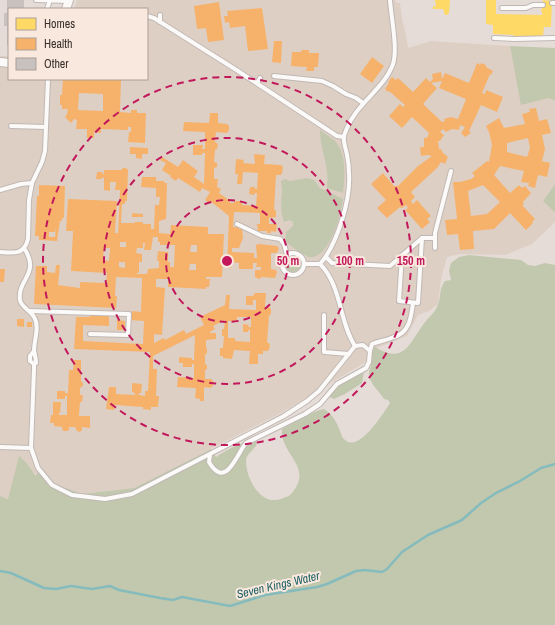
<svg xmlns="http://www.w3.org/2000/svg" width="555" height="625" viewBox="0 0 555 625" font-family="'Archivo Narrow',sans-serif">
<rect width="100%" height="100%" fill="#e6dcd7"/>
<polygon fill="#decfc5" points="77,0 395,0 397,3 400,3 402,19 406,35 408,48 431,41 510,46 512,57 549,98 555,101 555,184 543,201 555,213 555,222 532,244 505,255 460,254 447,257 441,279 438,304 429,311 418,315 407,336 377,348 372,358 283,412 134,488 82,494 53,483 8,499 0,496 0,56 9,56 9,79 147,79 147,9 74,9"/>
<g fill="#c2c8ae">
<polygon points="510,46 555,48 555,101 549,98 521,105"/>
<path d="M320,130C325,134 331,137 335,141C347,154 345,177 343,193L327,188C330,167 320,150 320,130Z"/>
<path d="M307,178L314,180L320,188L343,199C341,214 332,247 318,255C316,256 312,258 309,257C305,256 288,245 286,241C285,238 286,235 286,232L293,226V222L289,220L284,222C280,213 281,201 282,190C282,187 281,184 281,181L285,179L290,181Z"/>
<polygon points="555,184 555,213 543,201"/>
<path d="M469,255L521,260L528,265L535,266L545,263L555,265V625H0V496L8,499L19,456C26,462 31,468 35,476L43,469L53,483L82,494L134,488L211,449L216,457C228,449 240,442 255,441L257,444C254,450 246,454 246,461C246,478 260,506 281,499C285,497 289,497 292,493C314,466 280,455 282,429C294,423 311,411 324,409C332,414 337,422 340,431C341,433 342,438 344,439C358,455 384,412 390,403L388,400L384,399C378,389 364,380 371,366L366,361L372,358L371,351L374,346C405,367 410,341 425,322C430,316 436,312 438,304C442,294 438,291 445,281L451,280L449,271L451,263L459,257Z"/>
<circle cx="293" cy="264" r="8"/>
<path d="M364,372L362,383L345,394L334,399L330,397C334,385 353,377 364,372Z"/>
</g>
<g fill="#ffd966">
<polygon points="435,0 450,0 449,13 447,15 445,15 443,9 433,9 433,6 436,7"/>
<polygon points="486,0 496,0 496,14 542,15 542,12 541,12 543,0 552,1 551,27 544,27 543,36 523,36 523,37 514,37 514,35 493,34 493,25 486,24"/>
</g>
<g fill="#f6b26b" fill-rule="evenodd">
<polygon points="219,2 224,40 208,42 206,28 197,29 194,6"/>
<polygon points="262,8 268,49 248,51 245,26 230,28 229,22 225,23 224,16 228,16 227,11"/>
<polygon points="274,41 282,41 281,63 272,62"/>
<polygon points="302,50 309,50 309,53 319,53 318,67 314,67 314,71 306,71 307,67 291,66 292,52 301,52"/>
<polygon points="372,57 384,66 372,83 360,74"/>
<path d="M477,63L480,65L481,63L486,65V67L493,71L491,75L490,74L482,93L485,94L486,90L503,97L497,112L481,105L469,131L471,133L465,137L461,133L465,127L460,125L459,130L452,129L446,132L443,129L440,132L444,135L440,141H438L439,149H441L443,153L448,157L445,164L441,162L437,168L411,192L415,197L411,201L413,204L417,200L431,216L427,219L430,222L422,229L405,210L408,208L406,205L402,208L400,207L387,218L377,208L386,200L371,184L383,173L394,186H398L418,166L432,156L428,155L421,156L420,147H424V138H427L429,133L412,117L402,128L389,116L400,104L403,107L405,105L389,91L388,92L385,89L389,83L388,82L392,77L396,80L398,78L413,92L426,78L430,82L433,79L432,74L441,72L442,79L445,73L469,83ZM442,81L439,88L466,99L458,119L451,117L444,119L445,121L442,122L423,104L437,88L431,83Z"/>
<path d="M63,79H121L120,112L131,113V110H137V113H146L145,143L128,142L129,132H131V127H128V130L101,129V133L94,132V138H87V129H76L77,120L74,119L71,123L65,117L67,114L68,109H62V105H60V95H62ZM79,93L103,94V111L78,110Z"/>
<path d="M536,108L539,121L547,119L551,133L542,135L545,149L542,161L550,163L547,177L538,175L535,188L528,186L529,183L521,182L524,171L500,166L494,175L510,193L519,185L522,188L525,186L531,193L523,202L524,204L522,205L535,219L532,222L533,223L526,230L510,213L494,229L473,231L474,249L460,250L458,234L447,235L445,220L457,219L453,182H460L471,179L475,176L472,173L487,161L489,162L492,145L489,132L486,126L499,118L504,128L525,124L522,114L530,112L529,109ZM528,138L530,148L527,157L507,152V143ZM483,185L500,202L487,214L471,216L468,191Z"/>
<polygon points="210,113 218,113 218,123 227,124 229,126 229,130 227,133 216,132 215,142 218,144 217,149 215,150 214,162 217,163 217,167 214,168 214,179 218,179 217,187 221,189 219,193 230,201 230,203 234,203 234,201 242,201 242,205 256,206 257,193 255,193 254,195 249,194 250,187 255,187 255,189 257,189 258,173 243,172 242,184 237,184 238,174 235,174 236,159 244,160 243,163 255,164 254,154 265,155 264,164 281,165 283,167 282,173 281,175 276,175 274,209 276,211 276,217 269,218 269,224 277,224 276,232 271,231 271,233 267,233 267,231 258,231 257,224 260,224 260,213 234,212 233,227 239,227 239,229 242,229 243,238 239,248 232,248 232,252 254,253 254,258 257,258 256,245 259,244 277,246 279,248 277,253 271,253 271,269 276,270 277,272 275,278 261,277 260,279 257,278 255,277 255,270 261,270 261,267 256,267 257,263 253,263 253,269 239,269 239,263 232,262 231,268 227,268 229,216 210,201 209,203 205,200 210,192 202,188 200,192 178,178 176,181 170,177 171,176 162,170 166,163 160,160 162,157 178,167 183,160 198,171 194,177 204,184 205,153 202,153 202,155 193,155 193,145 203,145 202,149 205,149 205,132 183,131 184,122 209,123"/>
<polygon points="130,147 148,148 148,154 142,154 142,159 136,158 136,154 130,154"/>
<path d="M123,168H126L128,170L127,201H125V204H122L121,223H135V222H143V224H151V229H154L155,205H159L160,197H156V188L141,187L142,177H156V181H164V183H167L166,219L159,221V233L170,234L171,225L208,227V234H224L222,277H206V279H210L209,287H206V289L168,287V279H156V287L165,288L162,335L154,334V343L164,338L165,340L184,330L186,334L204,325L200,317L225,305L226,295H230L229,309L256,310V300H253V305H246V296H253L255,293H266L265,307H269L271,309V314L269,316L267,342L270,344L269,350L267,351H263V354H258V364H249L250,351L234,350L232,359L223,358V356H220V348H223L224,336H222V329H224L225,320L213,326L215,329L210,332V333H216V339L206,340V348L207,349V353L205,355V364L207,365V369L205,370V379H211L213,381V386L210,388L204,387V401H200V399L195,398L196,388L177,387L178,377L194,378V364H192V367H183V363H179V357L192,358V360H194L195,335L153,356V369H157L156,396H159L158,407H151V410L143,409V407L115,405L114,410L106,409L109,387H116V394L135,395V393L132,392V383L142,384L141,393H139V395L145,396V391H148L150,352L74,349L76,317H90V314L109,315V326L83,325V341L143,344L144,321L131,320L132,311L141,312L142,278L116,277L115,296H117L116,308L34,304L36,266H47V272L55,273L56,265H60L58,285L80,288V282L106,283L107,273L71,271L73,231H66L68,199L117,201L115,233H118L120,190H115L116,182H110V191L104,190V178L102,177V179H96L97,172H103L102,174H104V170H121ZM153,237H158V242H160V245H175L174,267H170V262H168V252L158,251L157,261H159V268L148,269L147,274H136L139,272V262H142V254L136,253L137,248H143V243H145L144,250H151ZM120,242H126V247H120ZM191,245H197V252H190ZM104,248H110L109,261L103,260ZM119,262H125V268L119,267ZM190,264H196V270H189ZM237,317H251V327H248L249,325L243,324V332H248V330H250V342L235,341V338H228V321H237Z"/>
<path d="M39,185L65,186L64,218H62V221H60L57,241L39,240V236H35L37,196H39ZM56,228L55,237H49V232H55Z"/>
<polygon points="132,213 143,214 143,217 132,217"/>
<polygon points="0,269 5,269 4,282 0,282"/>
<polygon points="17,319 24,319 24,327 17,326"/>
<polygon points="117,320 125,321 125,330 117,330"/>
<rect x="27" y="322" width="5" height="5"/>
<polygon points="74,360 81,360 81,381 83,383 83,386 80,388 80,395 83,395 82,402 80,402 79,416 90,416 90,428 82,427 82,430 80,432 77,431 75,427 69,427 69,430 67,431 63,431 62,427 54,426 54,423 50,423 51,415 53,415 53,402 61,402 60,413 59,413 59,415 67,415 67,396 65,396 65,399 57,399 57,391 65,391 65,393 68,393 69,370 73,370"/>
</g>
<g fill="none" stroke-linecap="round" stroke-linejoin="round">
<polyline stroke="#85bbbd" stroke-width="2.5" points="0,571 11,573 44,588 56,589 71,586 92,589 110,586 119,590 160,598 173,600 182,597 230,606 265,595 317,587 327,584 356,571 365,570 382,572 387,569 402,552 428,535 462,520 481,503 496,493 520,481 541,468 555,464"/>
</g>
<polygon fill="#c9c1be" points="7,0 24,0 24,9 9,9 9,45 7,45 7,26 4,26 4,13 7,13"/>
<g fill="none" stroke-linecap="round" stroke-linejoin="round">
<defs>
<g id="lane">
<polyline points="36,0 69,1"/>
<polyline points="552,3 555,3"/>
<polyline points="502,8 526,8 533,5 543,5"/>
<polyline points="47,9 50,0"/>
<polyline points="147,16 154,18 238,71 337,136 344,137"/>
<polyline points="160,22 160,15"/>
<polyline points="494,38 514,39 555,38"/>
<polyline points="274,76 322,81 333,86 346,94 356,98 363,103"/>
<polyline points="257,83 260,78"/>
<polyline points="11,126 46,127"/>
<polyline points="0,190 21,184 32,183"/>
<polyline points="237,224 262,236 280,239 284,244 287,255"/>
<polyline points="422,238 435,238 435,233 451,171"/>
<path d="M24,248C41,274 17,279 20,300C21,307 31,311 34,317C40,326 34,340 34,351C35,355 36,358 36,363L34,364"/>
<polyline points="435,248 435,238"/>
<path d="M0,252C14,253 24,255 28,239L29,200L32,183L42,162L45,151L48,79"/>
<circle cx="293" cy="264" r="11"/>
<polyline points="326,257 332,263 390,266 422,238 418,303 399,301 402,255"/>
<path d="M304,264H320C337,245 351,199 349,173C349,167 348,160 347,155C346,149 343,142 344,137C344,134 346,131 347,128C357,103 384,89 393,64C398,48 391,17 390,0"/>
<path d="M320,264C342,286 339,322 355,346"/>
<polyline points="30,311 129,314 128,335 90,334"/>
<polyline points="324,315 324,352 349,354"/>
<polyline points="34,351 30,356 30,361 34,364 34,369 31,448 38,468 52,485 72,495 105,499 132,494 284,416 307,401 319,391 355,346 363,345 370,351"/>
<polyline points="0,447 31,448"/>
<path d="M210,455L209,462C226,491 237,453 246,443L305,414L320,404L337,384L366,368L369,362L370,351L372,344C380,341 387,340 394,337C410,332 411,317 413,303"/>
</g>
<g id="street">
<polyline points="66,9 69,0"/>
<polyline points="0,62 9,63"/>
</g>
</defs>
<use href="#lane" stroke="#c0b8b4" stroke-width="6"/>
<use href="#street" stroke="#c0b8b4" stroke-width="10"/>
<use href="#lane" stroke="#fbfaf9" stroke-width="4"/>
<use href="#street" stroke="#fbfaf9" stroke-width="8"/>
</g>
<g fill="none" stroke="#c2185b" stroke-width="2" stroke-dasharray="7 5">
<circle cx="227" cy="261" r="61"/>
<circle cx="227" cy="261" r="123"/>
<circle cx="227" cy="261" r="184"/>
</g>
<g text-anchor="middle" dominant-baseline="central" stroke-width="4" stroke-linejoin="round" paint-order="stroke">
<g font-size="12" font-style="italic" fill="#1d6064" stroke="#f9e8de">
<text transform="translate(278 585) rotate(-13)">Seven Kings Water</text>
</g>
</g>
<circle cx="227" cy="261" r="6" fill="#c2185b" stroke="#f9e8de" stroke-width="2"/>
<g font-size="12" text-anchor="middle" font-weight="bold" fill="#c2185b" stroke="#f9e8de" stroke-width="4" stroke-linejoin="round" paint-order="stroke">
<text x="288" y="265">50 m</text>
<text x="350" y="265">100 m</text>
<text x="411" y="265">150 m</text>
</g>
<rect x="8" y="8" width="140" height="72" fill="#f9e8de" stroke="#ac9f97"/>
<rect x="16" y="18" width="20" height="12" fill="#ffd966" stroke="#ac9f97"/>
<text x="44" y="28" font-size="12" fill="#38312d">Homes</text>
<rect x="16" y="38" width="20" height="12" fill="#f6b26b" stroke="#ac9f97"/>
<text x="44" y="48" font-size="12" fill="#38312d">Health</text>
<rect x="16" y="58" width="20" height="12" fill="#c9c1be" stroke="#ac9f97"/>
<text x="44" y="68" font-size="12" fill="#38312d">Other</text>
</svg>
